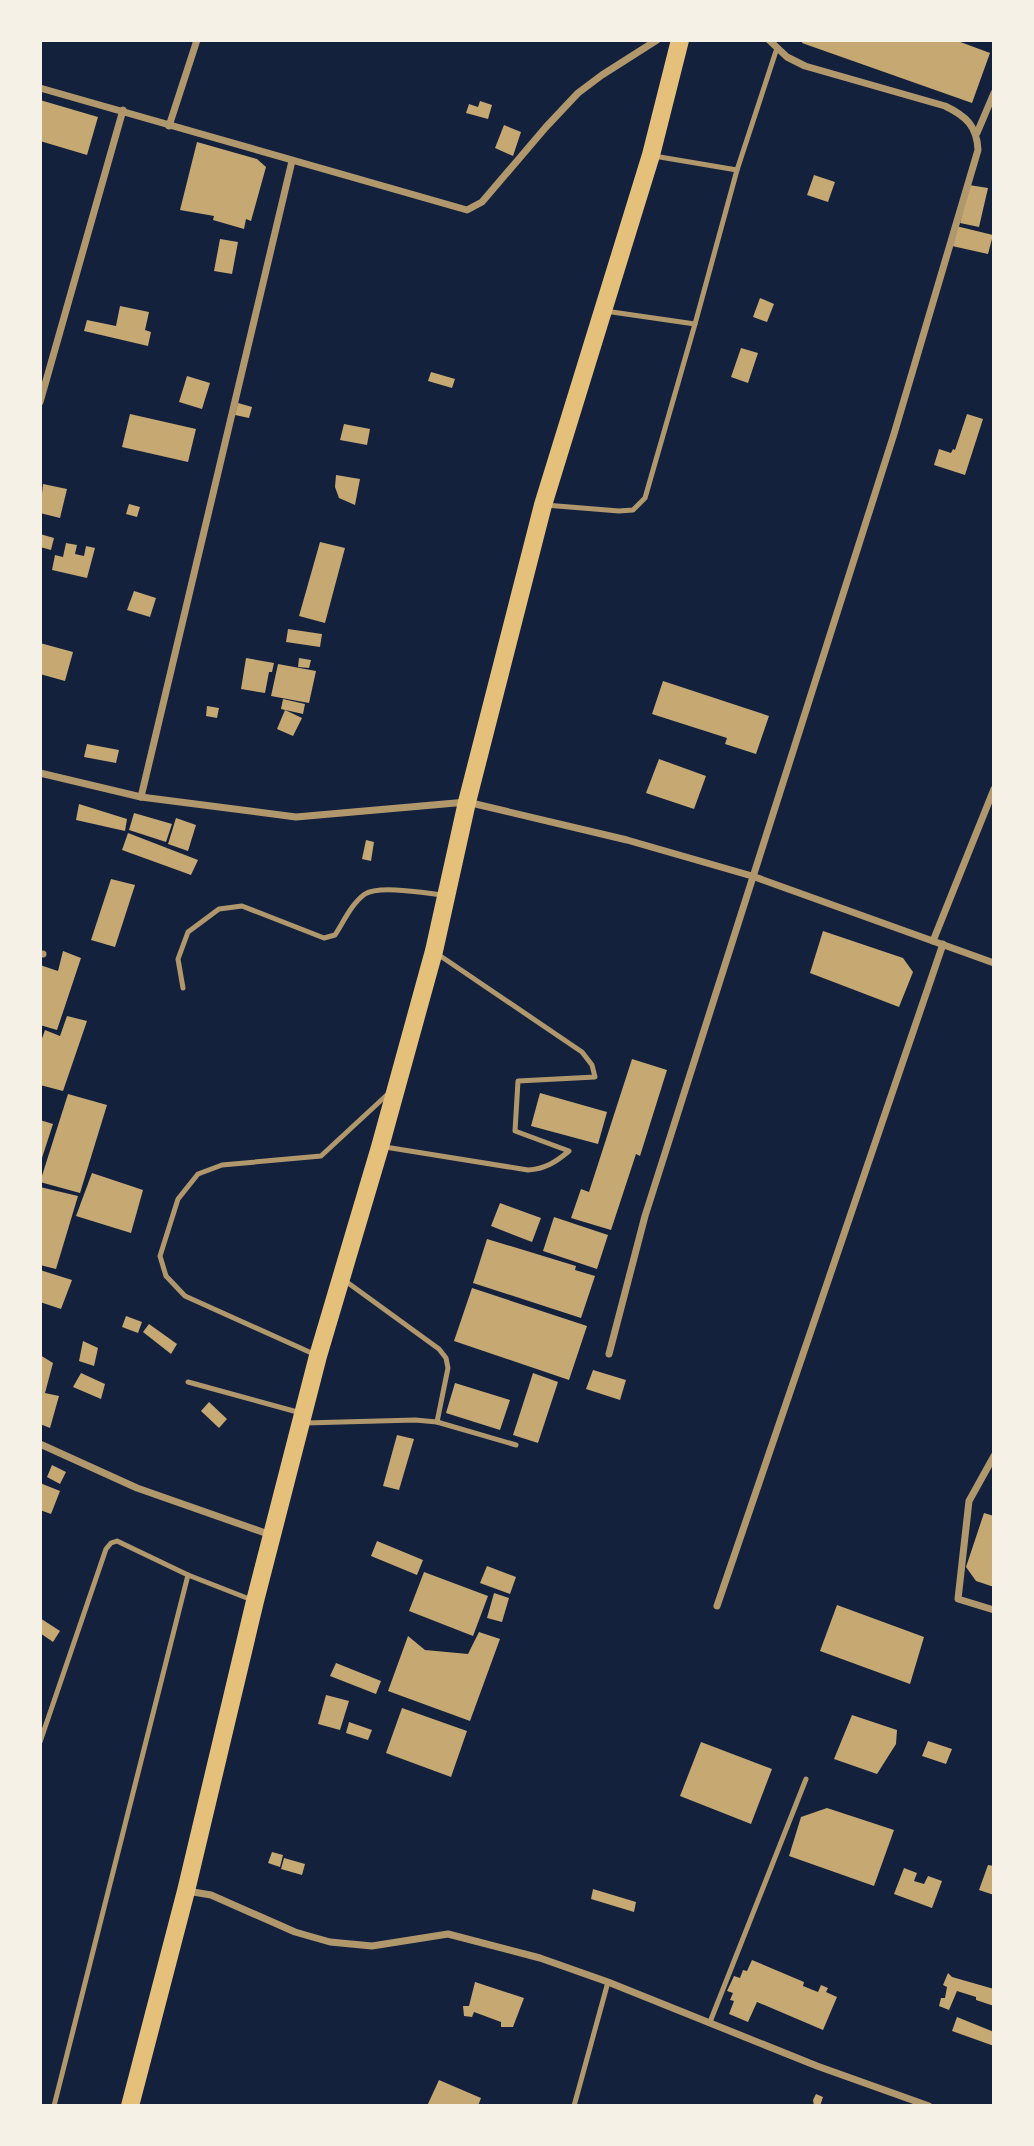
<svg xmlns="http://www.w3.org/2000/svg" width="1034" height="2146" viewBox="0 0 1034 2146" font-family="'Work Sans',sans-serif">
<rect width="100%" height="100%" fill="#14213d"/>
<g fill="#c6a872">
<polygon points="803,40 955,40 990,53 972,103 802,43"/>
<polygon points="40,100 98,117 87,155 40,141"/>
<polygon points="480,101 492,105 488,119 466,113 469,104 478,107"/>
<polygon points="504,125 521,132 513,156 495,148"/>
<polygon points="197,142 257,159 266,167 251,221 246,219 244,229 213,220 214,216 180,210"/>
<polygon points="814,175 835,182 828,202 807,195"/>
<polygon points="969,185 988,188 979,227 960,223"/>
<polygon points="956,226 993,235 988,254 952,246"/>
<polygon points="220,239 238,242 232,274 214,271"/>
<polygon points="760,298 774,304 767,322 753,317"/>
<polygon points="120,306 149,312 145,330 151,332 148,346 84,331 87,320 116,326"/>
<polygon points="741,348 758,353 748,383 731,377"/>
<polygon points="431,372 455,379 452,388 428,381"/>
<polygon points="187,376 210,383 202,409 179,402"/>
<polygon points="238,403 252,407 249,418 235,415"/>
<polygon points="130,414 196,429 188,462 122,447"/>
<polygon points="967,414 983,419 965,475 934,465 939,449 951,453 953,449 955,450"/>
<polygon points="344,424 370,429 367,445 340,440"/>
<polygon points="336,475 360,479 355,505 339,498 335,487"/>
<polygon points="43,484 67,489 60,518 40,513"/>
<polygon points="129,504 140,507 137,517 126,514"/>
<polygon points="40,534 54,538 51,550 40,547"/>
<polygon points="320,542 345,548 325,623 299,616"/>
<polygon points="66,543 77,545 75,554 84,556 86,546 95,548 87,578 52,570 55,555 63,557"/>
<polygon points="134,591 156,598 150,617 127,610"/>
<polygon points="288,629 322,634 320,647 286,642"/>
<polygon points="40,643 73,652 65,681 40,674"/>
<polygon points="246,658 274,663 272,672 269,672 265,693 241,689"/>
<polygon points="299,658 311,660 309,668 298,667"/>
<polygon points="278,664 316,671 309,703 271,696"/>
<polygon points="663,681 769,716 756,754 725,744 727,738 652,714"/>
<polygon points="283,699 305,704 303,714 281,709"/>
<polygon points="207,706 219,708 217,718 206,716"/>
<polygon points="285,710 302,718 293,736 277,729"/>
<polygon points="87,744 119,750 116,763 84,757"/>
<polygon points="659,759 706,776 694,809 646,793"/>
<polygon points="79,804 127,819 125,831 76,820"/>
<polygon points="134,813 172,824 166,842 129,830"/>
<polygon points="176,818 196,825 188,851 168,844"/>
<polygon points="128,833 198,860 191,875 122,850"/>
<polygon points="366,840 374,842 371,861 362,859"/>
<polygon points="111,879 135,885 115,947 91,940"/>
<polygon points="823,931 903,958 913,972 899,1007 810,973"/>
<polygon points="63,951 81,958 57,1030 40,1025 40,965 58,971"/>
<polygon points="67,1016 87,1021 63,1091 40,1085 40,1044 45,1030 60,1036"/>
<polygon points="632,1059 667,1070 640,1156 636,1154 611,1230 571,1218 581,1189 589,1192"/>
<polygon points="540,1093 607,1112 598,1144 531,1126"/>
<polygon points="68,1094 107,1105 80,1193 40,1182"/>
<polygon points="40,1120 53,1124 41,1161 40,1161"/>
<polygon points="92,1173 143,1190 131,1233 76,1216"/>
<polygon points="40,1187 78,1196 56,1269 40,1265"/>
<polygon points="500,1203 541,1218 532,1242 491,1226"/>
<polygon points="554,1217 608,1235 597,1269 543,1251"/>
<polygon points="487,1239 576,1266 575,1270 595,1276 581,1318 473,1283"/>
<polygon points="40,1270 72,1280 61,1309 40,1302"/>
<polygon points="472,1288 587,1326 569,1380 454,1341"/>
<polygon points="126,1316 142,1322 138,1333 122,1327"/>
<polygon points="149,1324 177,1344 171,1354 143,1332"/>
<polygon points="83,1341 98,1348 94,1366 79,1361"/>
<polygon points="40,1355 53,1363 45,1393 59,1396 50,1428 40,1424"/>
<polygon points="593,1370 626,1380 620,1400 586,1389"/>
<polygon points="81,1373 105,1384 101,1399 73,1387"/>
<polygon points="533,1373 558,1382 538,1443 513,1435"/>
<polygon points="455,1383 510,1400 500,1430 446,1413"/>
<polygon points="209,1402 227,1419 219,1428 201,1411"/>
<polygon points="397,1435 414,1439 399,1490 383,1486"/>
<polygon points="52,1465 66,1472 60,1484 47,1477"/>
<polygon points="40,1483 60,1491 51,1514 40,1510"/>
<polygon points="984,1513 994,1516 994,1587 976,1581 966,1567"/>
<polygon points="377,1541 423,1560 417,1575 371,1556"/>
<polygon points="487,1566 516,1577 510,1594 480,1583"/>
<polygon points="424,1572 488,1596 473,1636 409,1611"/>
<polygon points="494,1593 509,1598 502,1622 487,1618"/>
<polygon points="837,1605 924,1637 910,1684 820,1651"/>
<polygon points="40,1618 60,1631 53,1642 40,1633"/>
<polygon points="479,1632 500,1639 470,1721 388,1691 408,1636 425,1650 468,1654"/>
<polygon points="336,1663 381,1681 376,1694 330,1676"/>
<polygon points="326,1695 349,1701 340,1730 318,1724"/>
<polygon points="402,1708 467,1731 451,1777 386,1753"/>
<polygon points="852,1715 897,1730 896,1744 877,1774 834,1759"/>
<polygon points="349,1722 372,1730 368,1740 346,1733"/>
<polygon points="928,1741 952,1749 946,1764 922,1756"/>
<polygon points="701,1742 772,1769 751,1824 680,1796"/>
<polygon points="827,1808 894,1830 874,1886 789,1856 801,1817"/>
<polygon points="272,1852 283,1855 280,1867 268,1863"/>
<polygon points="284,1858 305,1864 302,1875 281,1869"/>
<polygon points="988,1865 994,1866 994,1895 979,1890"/>
<polygon points="904,1868 917,1873 914,1881 924,1884 928,1876 942,1881 932,1908 894,1894"/>
<polygon points="593,1889 636,1902 634,1912 591,1899"/>
<polygon points="752,1960 804,1982 803,1986 818,1992 821,1985 828,1988 826,1992 837,1997 823,2030 757,2002 748,2022 729,2014 734,2001 730,2000 733,1993 727,1991 734,1976 740,1978 743,1970 747,1971"/>
<polygon points="948,1973 952,1977 994,1989 994,2006 976,2000 976,1997 957,1991 949,2010 939,2006 941,1998 945,1998 947,1987 943,1985"/>
<polygon points="475,1982 524,1998 513,2027 501,2027 501,2022 474,2012 472,2017 464,2016 463,2006 469,2006"/>
<polygon points="957,2017 994,2032 994,2046 952,2031"/>
<polygon points="439,2080 481,2098 478,2106 427,2106"/>
<polygon points="816,2094 823,2097 820,2106 814,2106 813,2100"/>
</g>
<g fill="none" stroke-linecap="round" stroke-linejoin="round">
<g stroke="#b1986c" stroke-width="5">
<polyline points="654,156 737,170"/>
<polyline points="605,311 695,324"/>
<polyline points="545,505 619,511 633,510 645,498 695,324 737,170 777,48"/>
<path d="M183,988L178,959L188,932L219,909L242,906L324,938L335,935C344,921 352,903 365,894C379,885 425,893 443,895"/>
<path d="M385,1147L528,1170C545,1169 556,1162 569,1151L515,1131L518,1081L595,1077L592,1065L582,1052L436,953"/>
<polyline points="316,1355 185,1296 166,1276 160,1256 178,1199 198,1174 222,1165 321,1156 389,1093"/>
<polyline points="188,1382 301,1413"/>
<polyline points="437,1422 516,1445"/>
<polyline points="305,1423 415,1420 437,1422 448,1368 446,1358 439,1349 344,1280"/>
<polyline points="40,1742 106,1549 111,1543 117,1541 188,1575"/>
<polyline points="710,2022 806,1779"/>
<polyline points="54,2106 188,1575 252,1600"/>
<polyline points="574,2106 608,1982"/>
</g>
<g stroke="#b1986c" stroke-width="7">
<polyline points="40,88 467,210 482,202 546,127 578,93 602,75 657,40"/>
<polyline points="169,126 197,40"/>
<polyline points="977,133 994,93"/>
<polyline points="40,402 123,110"/>
<polyline points="40,773 141,797 296,817 467,802 627,840 752,876 994,963"/>
<polyline points="141,797 292,161"/>
<polyline points="933,941 994,789"/>
<polyline points="40,954 43,954"/>
<path d="M609,1354L645,1216L894,434L978,150C977,126 966,116 945,106L805,66L787,57L769,40"/>
<polyline points="40,1444 137,1488 271,1535"/>
<polyline points="994,1456 969,1501 958,1599 994,1610"/>
<polyline points="717,1606 943,944"/>
<polyline points="187,1891 211,1895 295,1932 330,1942 372,1946 448,1934 540,1958 608,1982 817,2066 929,2106"/>
</g>
<polyline stroke="#e5c07b" stroke-width="18" points="130,2106 186,1891 255,1601 318,1356 380,1147 434,951 467,802 543,505 651,155 680,40"/>
</g>
<rect width="1034" height="2146" fill="none" stroke="#f6f1e7" stroke-width="84"/>
</svg>
